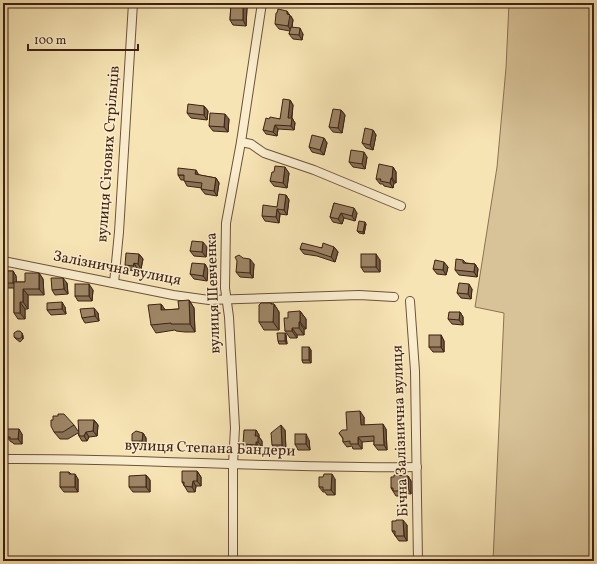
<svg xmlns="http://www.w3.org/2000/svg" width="597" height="564" viewBox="0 0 597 564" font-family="Vollkorn,serif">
<rect width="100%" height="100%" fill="#f7e4b4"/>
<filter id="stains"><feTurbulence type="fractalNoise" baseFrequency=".005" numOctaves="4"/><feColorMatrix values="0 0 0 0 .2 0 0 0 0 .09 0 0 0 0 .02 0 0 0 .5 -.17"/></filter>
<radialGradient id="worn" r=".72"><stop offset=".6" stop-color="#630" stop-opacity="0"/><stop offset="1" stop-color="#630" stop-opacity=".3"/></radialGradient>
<polygon fill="#d8c398" stroke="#8b7254" points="509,3 594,3 594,561 493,561 504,313 475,307 497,167 506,68"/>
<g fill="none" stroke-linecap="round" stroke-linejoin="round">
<defs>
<g id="minor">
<polyline points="241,142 251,144 264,153 314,170 401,206"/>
<polyline points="3,261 173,295 209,300 359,295 394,297"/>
<polyline points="114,283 119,232 133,3"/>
<polyline points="410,301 415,371 418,561"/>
<path d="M3,459C141,458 279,469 417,467"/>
<polyline points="233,561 233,464 235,428 229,317 225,288 226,223 241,142 262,3"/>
</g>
</defs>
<use href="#minor" stroke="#6c523a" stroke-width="10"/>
<use href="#minor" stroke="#faedce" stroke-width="8"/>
</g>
<g fill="#887358" stroke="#3e2111">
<polygon points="231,3 244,3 247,8 246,26 233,25 230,20"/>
<polygon points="291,16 293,20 292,27 303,34 302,40 293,39 289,34 290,31 279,29 275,24"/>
<polygon points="290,100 293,105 292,118 295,123 294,130 278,129 277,136 266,134 263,130 269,119 280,119"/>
<polygon points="204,106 208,111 207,120 191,118 187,113"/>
<polygon points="341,110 345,115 342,133 333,132 329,127"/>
<polygon points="229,119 228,132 213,131 209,126"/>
<polygon points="373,130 376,135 373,150 366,148 362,143"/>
<polygon points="324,138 327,143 324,155 312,152 309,147"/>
<polygon points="367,157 365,169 353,167 349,162"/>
<polygon points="393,167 396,172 396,183 394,183 393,188 384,186 383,184 380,184 376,179"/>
<polygon points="289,173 287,188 274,186 270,181"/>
<polygon points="178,175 199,175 216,178 219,183 217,196 205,194 201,189 202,188 187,186 184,180 181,180"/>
<polygon points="286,195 289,200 287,215 280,214 279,223 265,221 262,216 277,207"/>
<polygon points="334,203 357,213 355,221 344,218 342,224 333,222 330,217"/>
<polygon points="366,224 364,234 359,233 357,231"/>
<polygon points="207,247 206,257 194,256 190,251"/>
<polygon points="334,247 338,252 335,262 317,256 304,254 300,249"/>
<polygon points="139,254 143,259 141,269 137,268 137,271 128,270 125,265"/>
<polygon points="380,260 380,272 364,272 361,267"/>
<polygon points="463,260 466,263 475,264 478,269 477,277 459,275 455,270"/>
<polygon points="205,264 208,270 207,281 194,279 190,274"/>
<polygon points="254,264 253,278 240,277 236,272"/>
<polygon points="448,267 446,275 437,274 433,269"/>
<polygon points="3,271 13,271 16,276 16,282 25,282 39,273 43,279 44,295 28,295 28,309 25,309 25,319 18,319 14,313 14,288 5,288 3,286"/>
<polygon points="67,283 68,294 55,295 52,290"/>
<polygon points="472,289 471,299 461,298 457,293"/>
<polygon points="93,290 92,301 78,301 75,296"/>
<polygon points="189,300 194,308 195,332 185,332 176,331 175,330 156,333 151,325 161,304 165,310 179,309"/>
<polygon points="271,303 272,304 274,304 279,312 279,330 264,330 259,322"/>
<polygon points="65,307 66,314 51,315 47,310"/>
<polygon points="300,311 306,319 306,329 304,329 304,335 297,335 297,338 290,338 285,331 288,318"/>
<polygon points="460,312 463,317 463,325 452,324 448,319"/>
<polygon points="98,313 99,321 85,323 82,318"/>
<polygon points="22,333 23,336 23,339 20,342 16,339 14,337"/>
<polygon points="285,333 286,335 287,344 279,344 278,341"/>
<polygon points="441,335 444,341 444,352 433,352 429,347"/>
<polygon points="311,350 311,363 303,363 302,360"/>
<polygon points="364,417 364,425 386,429 387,450 378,450 374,445 374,441 362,442 362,449 353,449 352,446 347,447 343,442 343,439 339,433 347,430"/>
<polygon points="94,420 98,425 97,436 89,437 87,441 82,441 79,436 78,433 68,439 60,439 54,432 74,425 78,431"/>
<polygon points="256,430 259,435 259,437 262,441 262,447 259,447 259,450 247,449 243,444"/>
<polygon points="285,430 286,450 276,450 272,445"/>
<polygon points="143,433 146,438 146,446 136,446 132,441"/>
<polygon points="22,434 22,444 14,444 12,442 11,442 7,437"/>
<polygon points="309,440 310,450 298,450 295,444"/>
<polygon points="197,471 201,477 201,486 196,486 195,492 188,492 182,482"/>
<polygon points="69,472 71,474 78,479 78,492 64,492 60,487"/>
<polygon points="146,475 150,480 150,492 133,492 129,487"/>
<polygon points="408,476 411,481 411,494 403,493 402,496 396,496 391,488"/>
<polygon points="335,479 335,495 327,495 325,492 323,492 319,487"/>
<polygon points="407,525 407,541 399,541 392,531"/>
</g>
<g fill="#6f5e47" stroke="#3e2111">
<polygon points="243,3 247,8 246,26 243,20"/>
<polygon points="287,11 293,20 291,31 288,26 287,14"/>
<polygon points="300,28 303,34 302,40 299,35"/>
<polygon points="290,100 293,105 291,122 288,118"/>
<polygon points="204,106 208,111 207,120 204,115"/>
<polygon points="341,110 345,115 342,133 338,128"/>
<polygon points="225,114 229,119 228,132 224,127"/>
<polygon points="292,118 295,123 294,130 291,126"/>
<polygon points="275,125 278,129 277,136 273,132"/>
<polygon points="373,130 376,135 373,150 370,145"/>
<polygon points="324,138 327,143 324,155 320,150"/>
<polygon points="364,152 367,157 365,169 362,164"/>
<polygon points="285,167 289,173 287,188 283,183"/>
<polygon points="393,167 396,172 396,183 392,178"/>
<polygon points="196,170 199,175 195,174"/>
<polygon points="216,178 219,183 217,196 214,191"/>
<polygon points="391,178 394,183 393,188 390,183"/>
<polygon points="286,195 289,200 287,215 284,210"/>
<polygon points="354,208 357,213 355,221 352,216"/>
<polygon points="277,209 280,214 279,223 276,217"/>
<polygon points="341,213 344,218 342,224 338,219"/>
<polygon points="365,222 366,224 364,234 363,232"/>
<polygon points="203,242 207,247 206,257 202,252"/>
<polygon points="334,247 338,252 335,262 331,257"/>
<polygon points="139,254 143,259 141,269 138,264"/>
<polygon points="376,254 380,260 380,272 376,267"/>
<polygon points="250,259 254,264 253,278 250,273"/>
<polygon points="444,262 448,267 446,275 443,270"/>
<polygon points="134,263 137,268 137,271 133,266"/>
<polygon points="205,264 208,270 207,281 203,276"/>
<polygon points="475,264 478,269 477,277 474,272"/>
<polygon points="13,271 16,276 17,288 13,283"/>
<polygon points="39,273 43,279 44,295 39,289"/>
<polygon points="63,278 67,283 68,294 64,289"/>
<polygon points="89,284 93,290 92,301 89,296"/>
<polygon points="469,284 472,289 471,299 468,294"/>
<polygon points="23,289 28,295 28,309 23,302"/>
<polygon points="189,300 194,308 195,332 190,324"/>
<polygon points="20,302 25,309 25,319 20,313"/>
<polygon points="62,302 65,307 66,314 62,309"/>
<polygon points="271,303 274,307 274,304 279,312 279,330 273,322"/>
<polygon points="161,304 166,311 161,310"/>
<polygon points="94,308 98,313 99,321 95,316"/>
<polygon points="300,311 306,319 306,329 300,322"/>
<polygon points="460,312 463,317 463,325 459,320"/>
<polygon points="299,322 304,329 304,335 299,328"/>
<polygon points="292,328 297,335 297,338 292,331"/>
<polygon points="22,333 23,336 23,339 22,337"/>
<polygon points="285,333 286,335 287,344 285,341"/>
<polygon points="441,335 444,341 444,352 441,347"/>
<polygon points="309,347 311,350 311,363 309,360"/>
<polygon points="360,411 364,417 364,430 361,425"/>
<polygon points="94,420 98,425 97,436 93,431"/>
<polygon points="383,424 386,429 387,450 384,445"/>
<polygon points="281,425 285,430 286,450 282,445"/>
<polygon points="19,429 22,434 22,444 18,439"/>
<polygon points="256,430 259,435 259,437 262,441 262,447 258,442 255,436"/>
<polygon points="86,432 89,437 87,441 84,436"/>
<polygon points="143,433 146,438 146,446 142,441"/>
<polygon points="306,434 309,440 310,450 306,444"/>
<polygon points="358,437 362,442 362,449 358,444"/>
<polygon points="256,442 259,447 259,450 256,445"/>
<polygon points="197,471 201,477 201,486 197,481"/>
<polygon points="75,474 78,479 78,492 75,487"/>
<polygon points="332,474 335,479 335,495 331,490"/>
<polygon points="146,475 150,480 150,492 146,487"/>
<polygon points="408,476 411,481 411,494 408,488"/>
<polygon points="193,481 196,486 195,492 192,487"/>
<polygon points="399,488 403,493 402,496 399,491"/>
<polygon points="403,520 407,525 407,541 404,536"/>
</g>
<g fill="#9e8666" stroke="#3e2111">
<polygon points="231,3 243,3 243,20 230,20"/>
<polygon points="278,9 287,11 287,14 290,15 288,26 275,24 276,13 277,13"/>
<polygon points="291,27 300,28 299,35 289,34"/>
<polygon points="283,99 290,100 288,118 292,118 291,126 275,125 273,132 263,130 266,118 269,119 270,117 280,119"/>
<polygon points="188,104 204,106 204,115 187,113"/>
<polygon points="333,109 341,110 338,128 329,127"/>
<polygon points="210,113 225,114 224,127 209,126"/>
<polygon points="365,128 373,130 370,145 362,143"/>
<polygon points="312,135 324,138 320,150 309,147"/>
<polygon points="351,150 364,152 362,164 349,162"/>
<polygon points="379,164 393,167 392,178 391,178 390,183 380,181 381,179 376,179"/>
<polygon points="275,166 285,167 283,183 270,181 272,172 274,172"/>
<polygon points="178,168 196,170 195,174 216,178 214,191 201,189 202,183 184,181 184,175 178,175"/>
<polygon points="279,194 286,195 284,210 277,209 276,217 262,216 263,205 277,207"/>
<polygon points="334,203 354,208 352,216 341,213 338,219 330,217"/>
<polygon points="359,221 365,222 363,232 357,231"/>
<polygon points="192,241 203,242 202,252 190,251"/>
<polygon points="302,243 322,248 323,243 334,247 331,257 313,251 300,249"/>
<polygon points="126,253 139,254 138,264 134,263 133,266 125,265"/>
<rect x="361" y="254" width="15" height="13"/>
<polygon points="239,255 243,258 250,259 250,273 236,272 237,261 235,257"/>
<polygon points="456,259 463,260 463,263 475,264 474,272 455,270"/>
<polygon points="435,260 444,262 443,270 433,269"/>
<polygon points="192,263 205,264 203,276 190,274"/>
<rect x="3" y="271" width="10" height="12"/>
<polygon points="25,273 39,273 39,289 23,289 23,302 20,302 20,313 14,313 14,282 25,282"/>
<polygon points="51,278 63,278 64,289 52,290"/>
<polygon points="459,283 469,284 468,294 457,293"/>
<rect x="75" y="284" width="14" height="12"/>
<polygon points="189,300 190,324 171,324 171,323 151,325 148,305 161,304 161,310 179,309 178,301"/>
<polygon points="62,302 62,309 47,310 47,303"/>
<polygon points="261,303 271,303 271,304 274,304 273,322 259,322 259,305"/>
<polygon points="94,308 95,316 82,318 80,309"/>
<polygon points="300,311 300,322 299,322 299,328 292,328 292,331 285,331 284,318 288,318 288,312"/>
<polygon points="449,312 460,312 459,320 448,319"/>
<polygon points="17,331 20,331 22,333 22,337 19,339 14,337 14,333"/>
<polygon points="277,333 285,333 285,341 278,341"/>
<rect x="429" y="335" width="12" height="12"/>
<rect x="302" y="347" width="7" height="13"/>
<polygon points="360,411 361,425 383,424 384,445 374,445 374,436 358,437 358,444 350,444 350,441 343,442 343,438 339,433 342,430 347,430 346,412"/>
<polygon points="58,414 64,414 74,425 63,432 54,432 51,426 51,420 53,420 53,416 58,416"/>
<polygon points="78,420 94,420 93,431 86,432 84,436 79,436"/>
<polygon points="281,425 282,445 272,445 271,433"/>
<polygon points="6,429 19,429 18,439 10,439 10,437 7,437"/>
<polygon points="244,430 256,430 255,436 258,436 258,442 256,442 256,445 243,444"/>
<polygon points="136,431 143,433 142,441 132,441 132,434"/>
<rect x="295" y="434" width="11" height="10"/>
<polygon points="182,471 197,471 197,481 193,481 192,487 184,486 184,482 182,482"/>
<polygon points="60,472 69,472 69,474 75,474 75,487 60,487"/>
<polygon points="324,474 332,474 331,490 323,490 323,487 319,487 319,477 323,477"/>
<polygon points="146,475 146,487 129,487 129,476"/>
<polygon points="394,475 408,476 408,488 399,488 399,491 393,491 393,488 391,488 391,477 394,477"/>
<polygon points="396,520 403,520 404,536 395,536 395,531 392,531 392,521 396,521"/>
</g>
<g text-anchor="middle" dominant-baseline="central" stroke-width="3" stroke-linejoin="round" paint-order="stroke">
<g font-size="15" fill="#3e2111" stroke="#faedce">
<text transform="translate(109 154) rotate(-86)">вулиця Січових Стрільців</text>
<text transform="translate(117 269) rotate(11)">Залізнична вулиця</text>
<text transform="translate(214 293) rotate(-92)">вулиця Шевченка</text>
<text transform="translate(401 431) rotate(-92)">Бічна Залізнична вулиця</text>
<text transform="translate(210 449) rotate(2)">вулиця Степана Бандери</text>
</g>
</g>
<rect width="597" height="564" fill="none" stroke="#f7e4b4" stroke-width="16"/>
<rect x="4" y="4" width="589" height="556" fill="none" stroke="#3e2111" stroke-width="2"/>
<rect x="8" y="8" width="581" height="548" fill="none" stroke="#3e2111"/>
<path d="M28 44v6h110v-6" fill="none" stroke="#3e2111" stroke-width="2"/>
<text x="34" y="44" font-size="12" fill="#3e2111" stroke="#faedce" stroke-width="3" paint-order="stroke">100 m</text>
<rect width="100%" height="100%" filter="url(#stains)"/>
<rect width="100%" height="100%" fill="url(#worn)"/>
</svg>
